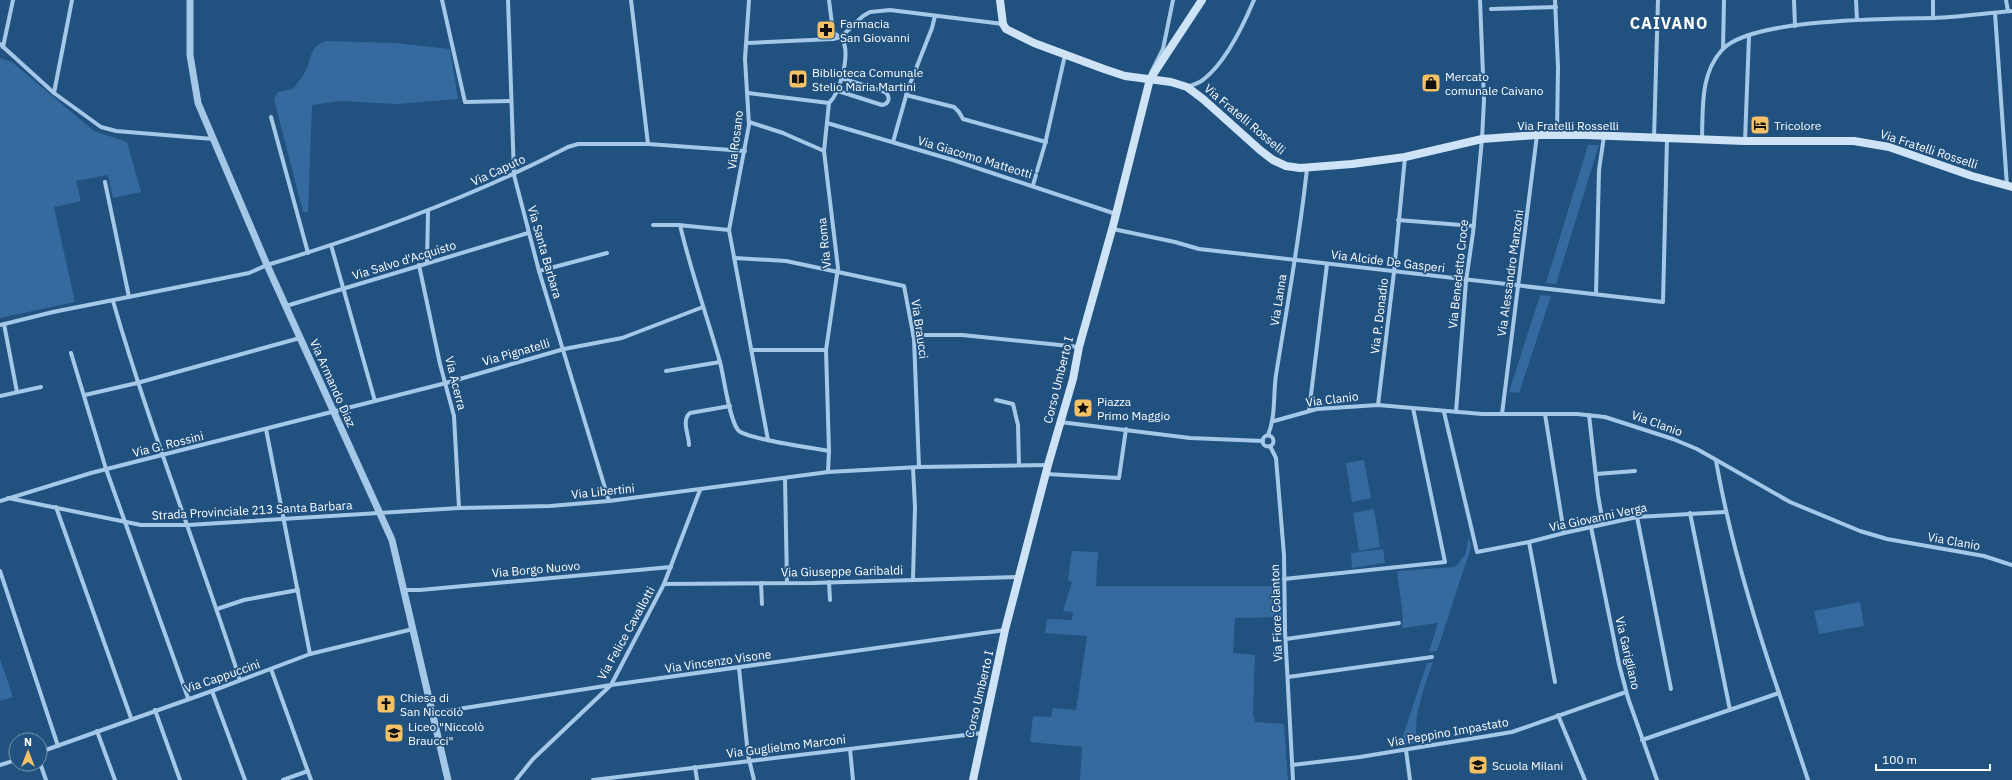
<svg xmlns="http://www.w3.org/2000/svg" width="2012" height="780" viewBox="0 0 2012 780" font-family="'IBM Plex Sans',sans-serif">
<rect width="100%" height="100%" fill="#20517f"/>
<g fill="#346a9e">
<path d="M326,41L395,43L450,49L458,99L398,104L340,101L312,105L308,212H303L274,99L278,92L293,89C297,83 303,77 306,70C312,57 310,46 326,41Z"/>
<polygon points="0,58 12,62 94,131 127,142 141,192 113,198 108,175 76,181 81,201 54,207 75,302 0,318"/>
<polygon points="1588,145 1599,145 1556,284 1546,283"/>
<polygon points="1540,295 1551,296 1519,393 1509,392"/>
<polygon points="1364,460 1371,498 1352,502 1346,463"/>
<polygon points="1374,509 1380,547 1359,551 1353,513"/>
<polygon points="1469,537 1471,547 1437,651 1429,652 1438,623 1402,628 1403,617 1397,571 1455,567 1465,555"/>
<polygon points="1383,549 1385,563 1352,568 1351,553"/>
<polygon points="1072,551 1098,552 1096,586 1277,586 1282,617 1235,618 1233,653 1255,655 1253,713 1255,722 1284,724 1288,780 1080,780 1082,747 1030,742 1033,716 1051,717 1053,708 1076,710 1087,636 1045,633 1047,619 1072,620 1073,612 1063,611 1072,582 1068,580"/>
<polygon points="1860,602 1864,626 1819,634 1814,611"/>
<polygon points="0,659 13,697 0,701"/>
<path d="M1433,662C1424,688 1413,716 1417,743L1400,745L1427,663Z"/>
</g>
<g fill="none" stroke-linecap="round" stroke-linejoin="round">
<g stroke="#a5c8e8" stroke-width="4">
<polyline points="442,0 465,102 511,101"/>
<polyline points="508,0 514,175 539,271 609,501"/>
<polyline points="631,0 648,144"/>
<polyline points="749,0 745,59 749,125 729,230 768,440"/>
<polyline points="1555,0 1558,67 1557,134"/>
<polyline points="1794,0 1795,26"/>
<polyline points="1856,0 1857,20"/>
<polyline points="2006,0 2008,11"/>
<polyline points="1491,9 1556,7"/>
<polyline points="1995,13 2007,186"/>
<polyline points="1933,18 1933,0"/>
<polyline points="747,43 833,39 841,37 863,16 870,12 890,10 1003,24"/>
<polyline points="0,44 54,93 101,127 116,131 213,139"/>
<polyline points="3,47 13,0"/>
<polyline points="1723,49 1724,0"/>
<polyline points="1151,73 1163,49 1173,0"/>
<path d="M1187,87C1192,85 1200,83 1204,79C1226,62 1243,26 1254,0"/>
<path d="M838,91L882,105C889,104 891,97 885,92L841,78"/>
<polyline points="54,93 72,0"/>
<polyline points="748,93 829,103"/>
<polyline points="906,95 954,107 959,112 963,119 1046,142"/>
<polyline points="271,117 308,253"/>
<polyline points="749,122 783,133 824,151"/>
<polyline points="827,123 953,160 1116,214"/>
<polyline points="1654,138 1658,0"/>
<path d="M1702,139C1703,108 1700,74 1722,50C1750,18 1890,19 1933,18C1960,17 1986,13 2012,11"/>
<polyline points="1745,141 1749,36"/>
<polyline points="893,142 908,89 932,28 935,16"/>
<polyline points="1037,171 1045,144 1065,55"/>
<polyline points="105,182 129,297"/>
<polyline points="1033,185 1036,175"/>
<polyline points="1398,220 1474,226"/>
<polyline points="653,225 678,225 729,230"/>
<path d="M680,225C691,272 707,316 720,362C724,377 729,419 738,430C745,439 814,448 829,451L828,472"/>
<polyline points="1113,229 1175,242 1199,249 1663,302 1667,138"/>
<polyline points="331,245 375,401"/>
<polyline points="734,258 786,261 904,286 914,339 919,467"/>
<polyline points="427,263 428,212"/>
<polyline points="419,265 440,364 454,416 459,508"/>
<polyline points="539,271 607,253"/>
<polyline points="1596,294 1599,170 1604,136"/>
<path d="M113,301C150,429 199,553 240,680"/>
<polyline points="286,306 528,233"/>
<polyline points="4,324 17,392"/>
<path d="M0,325L53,312L249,273L267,265C371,234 472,197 568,147L578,144H648L745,151"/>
<polyline points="913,335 962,335 1079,347"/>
<polyline points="752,350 826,350"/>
<polyline points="71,353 106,469 188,698"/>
<polyline points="666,371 720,362"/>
<polyline points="85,395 137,383 300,338"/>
<polyline points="0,396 41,387"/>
<polyline points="996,400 1013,404 1018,425 1019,465"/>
<polyline points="1378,405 1394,272 1405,157"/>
<polyline points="1309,411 1327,264"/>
<polyline points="1444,412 1477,552 1529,542 1564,533 1637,517 1725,512"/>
<polyline points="1456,412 1466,281 1473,233 1482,139 1484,100 1480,0"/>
<polyline points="1502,414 1537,135"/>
<polyline points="1545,414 1564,533"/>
<polyline points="1589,415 1598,495 1603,524"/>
<polyline points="1274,421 1317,409 1378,405 1482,414 1577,414 1605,417 1673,439 1697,449 1790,502 1860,531 1887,539 1984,556 2012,565"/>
<polyline points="1060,422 1190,438 1263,441"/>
<polyline points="266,429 310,654"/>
<path d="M1268,435C1276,416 1273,395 1276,375C1287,306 1300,237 1307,168"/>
<circle cx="1268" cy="441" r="5.5"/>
<path d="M689,445C689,435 681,420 690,413L730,406"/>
<polyline points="1270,446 1276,458 1284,555 1285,631 1293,780"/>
<path d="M829,451L826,350L838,268L824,151L829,103C840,93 849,58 844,43C842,37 837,36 833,32L829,0"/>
<path d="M1716,461C1730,540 1753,617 1779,693"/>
<polyline points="1046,474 1119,478 1126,429"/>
<polyline points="1596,474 1635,471"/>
<polyline points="785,478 787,583"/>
<polyline points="8,498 141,525 188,525 459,508 550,506 609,501 828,472 919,467 1048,465"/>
<polyline points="0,501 91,473 446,383 564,349 622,338 703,307"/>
<polyline points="56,507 131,718"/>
<polyline points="1690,513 1730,710"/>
<polyline points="1637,517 1671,689"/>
<polyline points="1591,527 1619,664 1628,698 1657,780"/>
<polyline points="1529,542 1555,682"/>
<polyline points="0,571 58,746"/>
<polyline points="913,579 915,507 913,468"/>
<polyline points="1284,579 1445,562 1413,408"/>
<polyline points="829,582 830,600"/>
<polyline points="761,583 762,604"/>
<polyline points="664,584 812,583 1019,577"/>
<polyline points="404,590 420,590 671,567"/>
<polyline points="217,609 244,600 298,590"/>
<polyline points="1286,639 1399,623"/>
<polyline points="739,668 748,755 754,780"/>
<polyline points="271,669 311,780"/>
<polyline points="1288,677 1432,657"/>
<polyline points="212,691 245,780"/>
<polyline points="155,710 180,780"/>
<polyline points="433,713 611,685 1005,630"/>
<polyline points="1558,715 1585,780"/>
<polyline points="97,731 115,780"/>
<polyline points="1642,740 1779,693 1808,780"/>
<polyline points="850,749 853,780"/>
<polyline points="1406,750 1410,780"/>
<polyline points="40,752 212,691 310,654 413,629"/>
<polyline points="40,763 46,780"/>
<polyline points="0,765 16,760"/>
<polyline points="1292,765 1360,757 1512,732 1626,692"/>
<polyline points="695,767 697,780"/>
<polyline points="283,780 308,771"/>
<polyline points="516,780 533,759 611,685 664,584 700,490"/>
<polyline points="593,780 982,733"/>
</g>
<polyline stroke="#a5c8e8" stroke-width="7" points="190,0 190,55 198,103 267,265 392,540 448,780"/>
<g stroke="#cfe3f6" stroke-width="8">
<polyline points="1000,0 1003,24 1006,29 1034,43 1104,69 1125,76 1171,82 1187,87 1203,99 1260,150 1273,160 1286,166 1300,168 1352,164 1405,157 1482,139 1537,135 1586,135 1745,141 1854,141 1889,147 1972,176 2012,187"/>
<polyline points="973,780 1005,630 1048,465 1073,379 1079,347 1113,226 1150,79 1202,0"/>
</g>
</g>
<defs>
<symbol id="pharmacy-square" viewBox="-11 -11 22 22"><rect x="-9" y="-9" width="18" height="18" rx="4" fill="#f5c165" stroke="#20517f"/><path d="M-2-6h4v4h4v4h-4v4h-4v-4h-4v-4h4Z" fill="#111"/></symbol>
<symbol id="library-square" viewBox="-11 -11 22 22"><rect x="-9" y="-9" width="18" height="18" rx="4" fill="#f5c165" stroke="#20517f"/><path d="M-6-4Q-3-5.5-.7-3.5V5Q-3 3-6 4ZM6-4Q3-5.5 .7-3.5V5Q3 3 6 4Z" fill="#111"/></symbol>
<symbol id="shop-square" viewBox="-11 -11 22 22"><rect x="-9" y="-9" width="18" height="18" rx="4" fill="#f5c165" stroke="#20517f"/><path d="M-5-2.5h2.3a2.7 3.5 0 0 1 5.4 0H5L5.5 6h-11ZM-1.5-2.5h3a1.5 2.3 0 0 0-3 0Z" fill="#111"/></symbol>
<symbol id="hotel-square" viewBox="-11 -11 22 22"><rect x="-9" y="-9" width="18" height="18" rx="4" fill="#f5c165" stroke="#20517f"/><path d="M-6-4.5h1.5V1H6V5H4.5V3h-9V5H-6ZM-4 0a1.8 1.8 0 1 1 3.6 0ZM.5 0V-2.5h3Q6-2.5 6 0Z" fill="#111"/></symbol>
<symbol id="sight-square" viewBox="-11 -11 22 22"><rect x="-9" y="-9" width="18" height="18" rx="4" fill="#f5c165" stroke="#20517f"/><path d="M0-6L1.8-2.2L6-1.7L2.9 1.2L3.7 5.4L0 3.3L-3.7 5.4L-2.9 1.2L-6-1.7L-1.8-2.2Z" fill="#111"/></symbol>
<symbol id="church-square" viewBox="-11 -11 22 22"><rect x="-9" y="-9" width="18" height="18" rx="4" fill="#f5c165" stroke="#20517f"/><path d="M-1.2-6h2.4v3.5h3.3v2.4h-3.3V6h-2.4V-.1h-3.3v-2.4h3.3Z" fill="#111"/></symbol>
<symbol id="school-square" viewBox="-11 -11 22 22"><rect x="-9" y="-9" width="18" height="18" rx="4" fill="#f5c165" stroke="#20517f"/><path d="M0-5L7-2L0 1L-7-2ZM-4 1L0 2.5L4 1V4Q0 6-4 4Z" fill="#111"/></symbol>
</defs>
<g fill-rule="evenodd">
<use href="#pharmacy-square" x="815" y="19" width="22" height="22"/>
<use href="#library-square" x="787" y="68" width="22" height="22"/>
<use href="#shop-square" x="1420" y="72" width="22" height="22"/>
<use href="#hotel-square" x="1749" y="114" width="22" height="22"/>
<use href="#sight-square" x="1072" y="397" width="22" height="22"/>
<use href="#church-square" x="375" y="693" width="22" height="22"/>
<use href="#school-square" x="383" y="722" width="22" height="22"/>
<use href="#school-square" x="1467" y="754" width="22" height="22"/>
</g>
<g text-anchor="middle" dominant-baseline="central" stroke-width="3.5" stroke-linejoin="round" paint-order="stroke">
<g font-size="12" fill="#fff" stroke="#20517f" text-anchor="start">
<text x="840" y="23">Farmacia<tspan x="840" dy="14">San Giovanni</tspan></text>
<text x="812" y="72">Biblioteca Comunale<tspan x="812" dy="14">Stelio Maria Martini</tspan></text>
<text x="1445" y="76">Mercato<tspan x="1445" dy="14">comunale Caivano</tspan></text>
<text x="1774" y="125">Tricolore</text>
<text x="1097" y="401">Piazza<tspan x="1097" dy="14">Primo Maggio</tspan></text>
<text x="400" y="697">Chiesa di<tspan x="400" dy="14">San Niccolò</tspan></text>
<text x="408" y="726">Liceo "Niccolò<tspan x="408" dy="14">Braucci"</tspan></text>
<text x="1492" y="765">Scuola Milani</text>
</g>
<g font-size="12" fill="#fff" stroke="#20517f">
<text transform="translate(1245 119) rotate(40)">Via Fratelli Rosselli</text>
<text x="1568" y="125">Via Fratelli Rosselli</text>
<text transform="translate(735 140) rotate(-83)">Via Rosano</text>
<text transform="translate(1929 149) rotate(18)">Via Fratelli Rosselli</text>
<text transform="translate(975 157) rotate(17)">Via Giacomo Matteotti</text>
<text transform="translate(498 170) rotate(-25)">Via Caputo</text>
<text transform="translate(824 243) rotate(-96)">Via Roma</text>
<text transform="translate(545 252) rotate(74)">Via Santa Barbara</text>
<text transform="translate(404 260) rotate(-17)">Via Salvo d'Acquisto</text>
<text transform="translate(1388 261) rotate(7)">Via Alcide De Gasperi</text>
<text transform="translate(1510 273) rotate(-82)">Via Alessandro Manzoni</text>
<text transform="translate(1458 274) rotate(-84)">Via Benedetto Croce</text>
<text transform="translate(1278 300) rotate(-81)">Via Lanna</text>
<text transform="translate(1379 316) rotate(-83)">Via P. Donadio</text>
<text transform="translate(920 329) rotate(82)">Via Braucci</text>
<text transform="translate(516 352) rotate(-16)">Via Pignatelli</text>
<text transform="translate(1058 380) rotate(-76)">Corso Umberto I</text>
<text transform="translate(333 383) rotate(66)">Via Armando Diaz</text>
<text transform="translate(456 383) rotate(76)">Via Acerra</text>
<text transform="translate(1332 399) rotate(-7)">Via Clanio</text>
<text transform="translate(1657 423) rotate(20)">Via Clanio</text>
<text transform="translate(168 444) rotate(-14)">Via G. Rossini</text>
<text transform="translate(603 491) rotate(-6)">Via Libertini</text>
<text transform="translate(252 510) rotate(-3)">Strada Provinciale 213 Santa Barbara</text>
<text transform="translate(1598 517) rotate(-12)">Via Giovanni Verga</text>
<text transform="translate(1954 541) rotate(10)">Via Clanio</text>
<text transform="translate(536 569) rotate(-5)">Via Borgo Nuovo</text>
<text transform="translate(842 571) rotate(-1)">Via Giuseppe Garibaldi</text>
<text transform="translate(1276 613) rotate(-92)">Via Fiore Colanton</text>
<text transform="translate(626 633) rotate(-61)">Via Felice Cavallotti</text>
<text transform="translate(1628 653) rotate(77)">Via Garigliano</text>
<text transform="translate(718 661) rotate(-8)">Via Vincenzo Visone</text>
<text transform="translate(222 676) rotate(-19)">Via Cappuccini</text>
<text transform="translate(979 694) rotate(-77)">Corso Umberto I</text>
<text transform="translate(1448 732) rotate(-10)">Via Peppino Impastato</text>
<text transform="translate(786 746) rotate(-7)">Via Guglielmo Marconi</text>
</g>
<g font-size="16" font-weight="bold" letter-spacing="1" fill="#fff" stroke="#20517f">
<text x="1669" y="23">CAIVANO</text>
</g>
</g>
<g transform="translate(28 752)"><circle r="19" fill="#20517f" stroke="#7997b2"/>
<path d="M0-3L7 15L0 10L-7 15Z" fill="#f5c165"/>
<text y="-6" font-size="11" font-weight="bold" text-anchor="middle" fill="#ffffff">N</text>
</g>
<path d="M1876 764v6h114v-6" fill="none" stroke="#ffffff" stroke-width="2"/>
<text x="1882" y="764" font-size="12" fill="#ffffff" stroke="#20517f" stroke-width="3" paint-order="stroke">100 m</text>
</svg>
